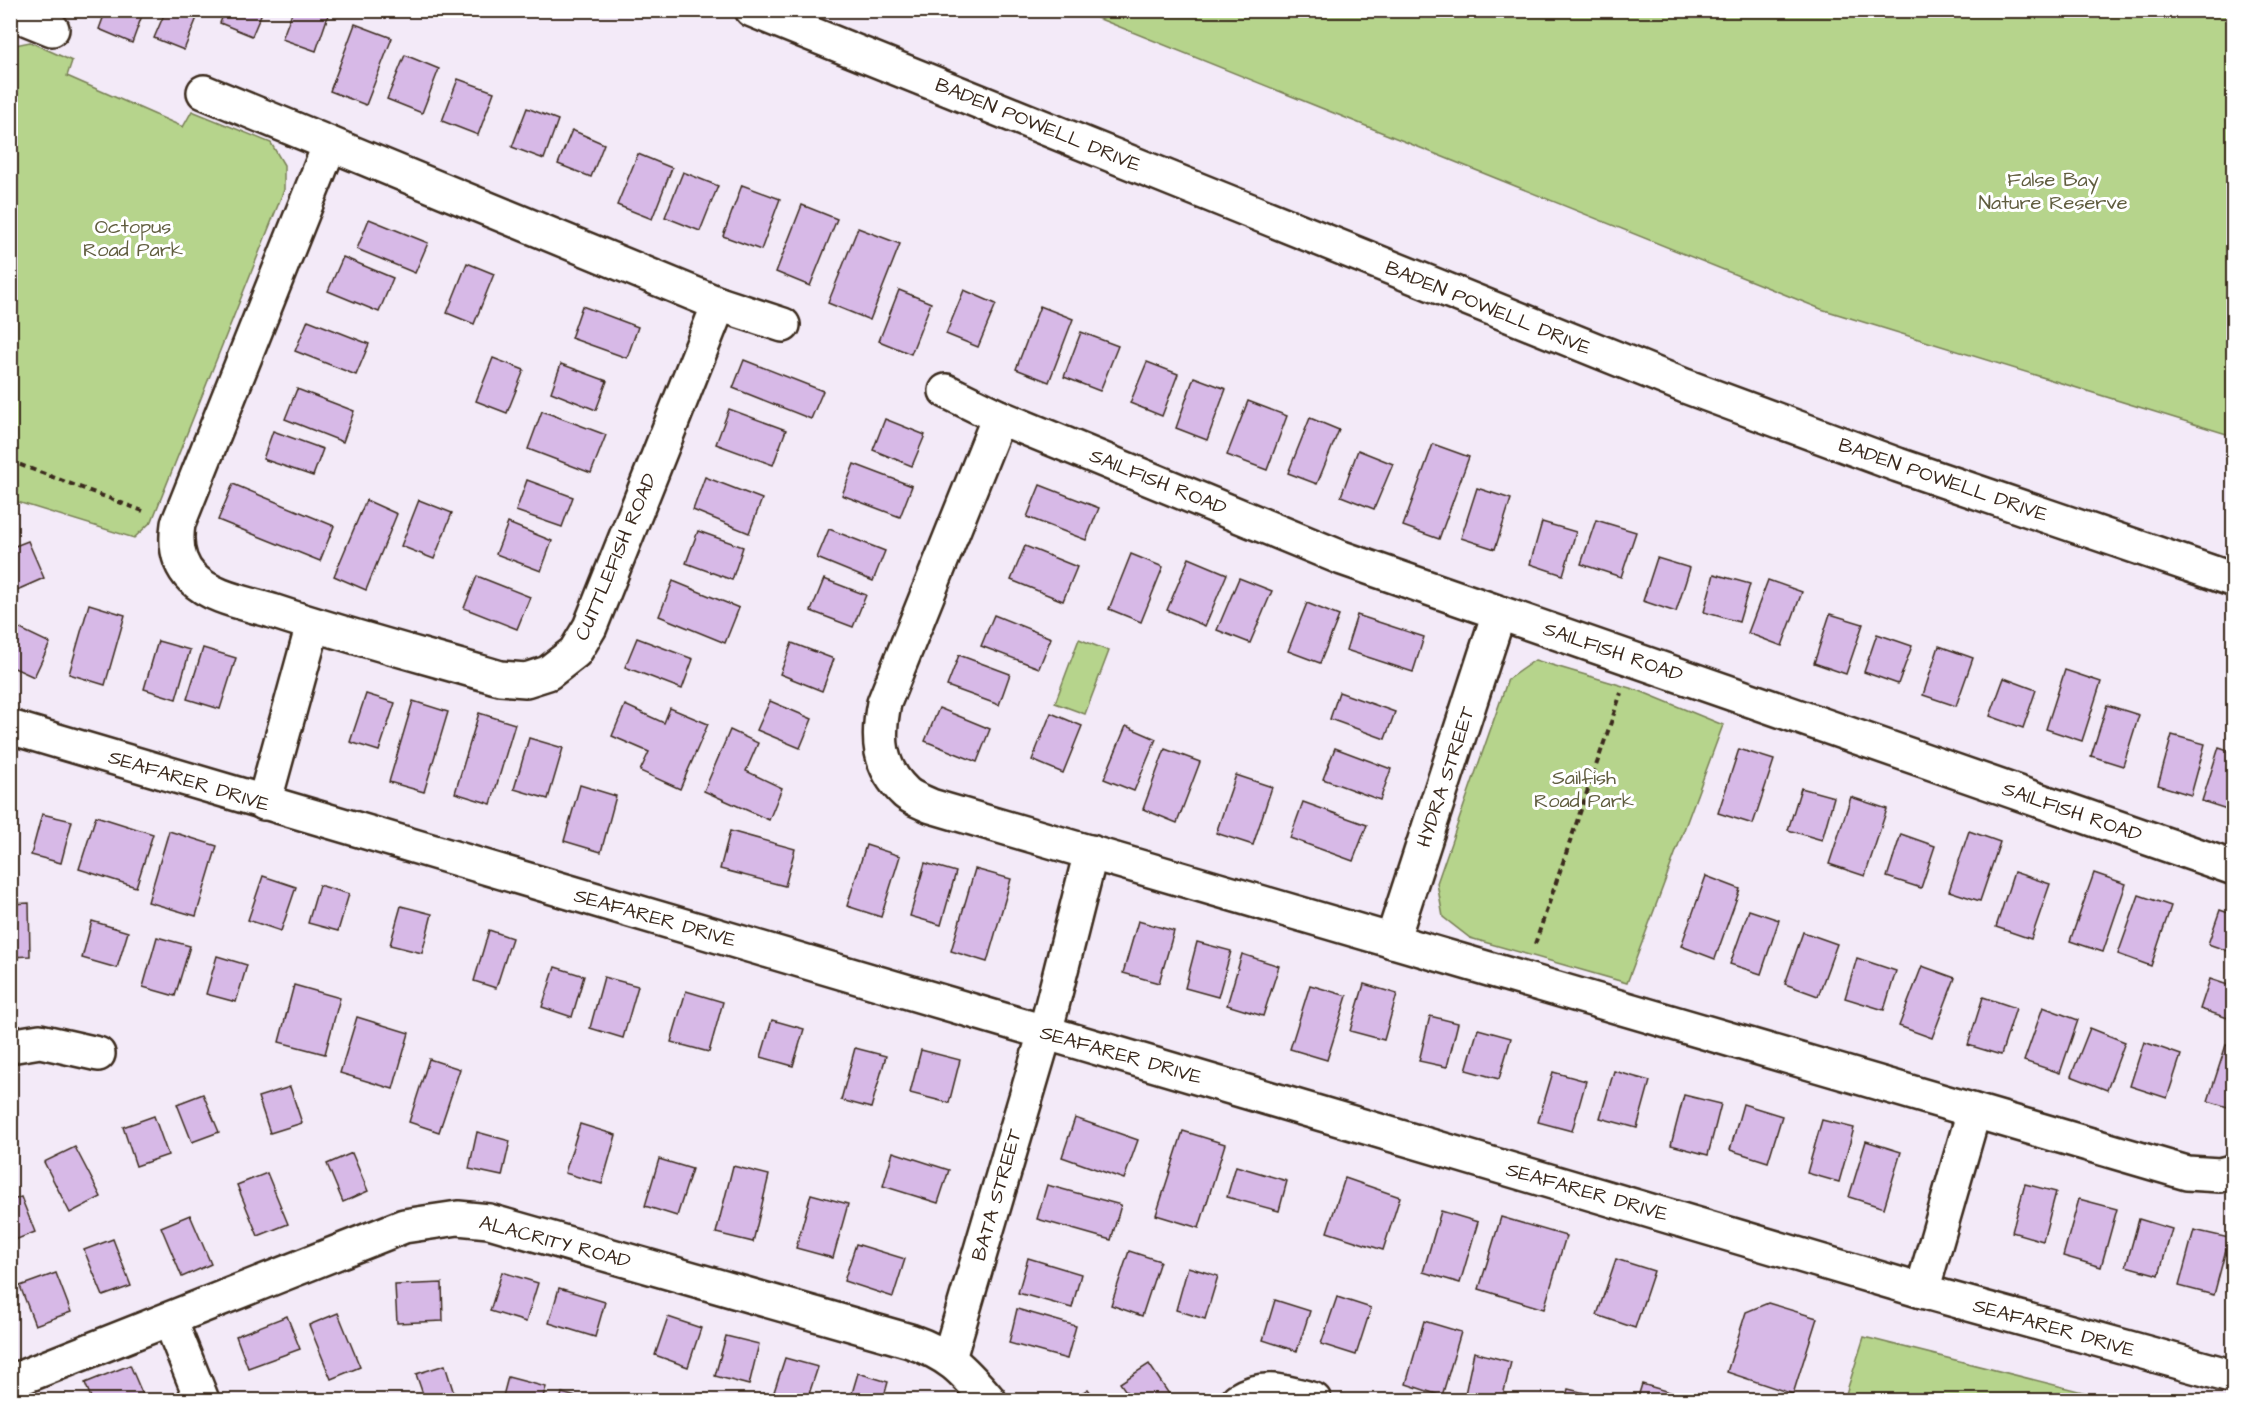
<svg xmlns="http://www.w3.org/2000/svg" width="2244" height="1411" viewBox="0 0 2244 1411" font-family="'Architects Daughter',sans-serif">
<rect width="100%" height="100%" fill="#f3eaf8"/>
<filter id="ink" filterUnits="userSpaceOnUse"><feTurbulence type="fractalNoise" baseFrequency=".0167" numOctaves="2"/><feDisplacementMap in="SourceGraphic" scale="12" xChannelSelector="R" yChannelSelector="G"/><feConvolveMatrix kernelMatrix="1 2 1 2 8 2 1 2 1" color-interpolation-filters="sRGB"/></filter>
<g filter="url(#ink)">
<g fill="#b6d48c" stroke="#787f55" stroke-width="1.5">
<polygon points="1080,11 2233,11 2233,436 1821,309"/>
<polygon points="30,42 72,61 67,76 183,127 192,111 271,143 284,165 284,190 152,521 134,538 11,500 10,46"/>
<polygon points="1079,639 1109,651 1085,714 1055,703"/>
<polygon points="1535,660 1640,691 1723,725 1627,983 1470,938 1443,917 1437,883 1508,679"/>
<polygon points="1864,1337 2114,1400 1844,1400"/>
</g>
<g fill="#d7b9e7" stroke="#3b2a1e" stroke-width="1.5">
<polygon points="106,10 144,10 132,43 99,29"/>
<polygon points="166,10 200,10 184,50 154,38"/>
<polygon points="225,10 263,10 252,36 220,23"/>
<polygon points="293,10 330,10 316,51 282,39"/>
<polygon points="355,24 392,38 366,105 330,91"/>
<polygon points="405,55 439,69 422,113 387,99"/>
<polygon points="458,79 494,92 478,135 442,121"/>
<polygon points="527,108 558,120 544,159 512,147"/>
<polygon points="572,130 604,144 591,177 558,164"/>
<polygon points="638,154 672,168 652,219 617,205"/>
<polygon points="683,172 718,186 700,231 665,217"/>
<polygon points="742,185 780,199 761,250 723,236"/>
<polygon points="802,205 837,219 810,286 776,272"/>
<polygon points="369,219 428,243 415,273 357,249"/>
<polygon points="858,228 900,244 870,320 828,303"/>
<polygon points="343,257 393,278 379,312 328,291"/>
<polygon points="467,263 494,274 474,324 447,313"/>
<polygon points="899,290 931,303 911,354 879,341"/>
<polygon points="964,290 996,304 978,347 946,334"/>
<polygon points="582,306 638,327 627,358 571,338"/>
<polygon points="1040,306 1073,319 1049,382 1016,369"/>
<polygon points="308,320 369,344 356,375 295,351"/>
<polygon points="1081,332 1118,346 1100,391 1064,377"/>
<polygon points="493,358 524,370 507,413 476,401"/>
<polygon points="744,360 823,391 811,419 733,388"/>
<polygon points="1147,362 1178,374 1162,416 1130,403"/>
<polygon points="561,364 607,381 596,410 551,392"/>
<polygon points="1194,377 1226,389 1207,440 1176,428"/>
<polygon points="297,389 354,411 343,442 285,419"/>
<polygon points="1248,401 1287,416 1267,470 1227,455"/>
<polygon points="729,409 786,430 773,465 716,444"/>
<polygon points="542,411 606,435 591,473 528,449"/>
<polygon points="1310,418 1339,430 1317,484 1288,473"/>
<polygon points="885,419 925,435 912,466 873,450"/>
<polygon points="273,431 323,449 313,476 263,459"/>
<polygon points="1433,444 1469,457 1439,539 1403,526"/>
<polygon points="1358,450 1393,464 1374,509 1341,496"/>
<polygon points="854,464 912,486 900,517 842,495"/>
<polygon points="705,477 762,499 749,533 693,510"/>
<polygon points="527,480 573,497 562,527 516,511"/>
<polygon points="233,484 334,526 320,561 218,520"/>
<polygon points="1040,485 1099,508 1086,540 1027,517"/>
<polygon points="1477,488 1511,499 1495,549 1461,538"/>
<polygon points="366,500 397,514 366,590 334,576"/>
<polygon points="419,500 452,513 434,559 401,546"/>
<polygon points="1596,520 1636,532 1621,577 1581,564"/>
<polygon points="1542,522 1576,532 1563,575 1530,564"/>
<polygon points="508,523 552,541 541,571 496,554"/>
<polygon points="829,529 885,551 873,581 817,558"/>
<polygon points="698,531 743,547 732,580 686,563"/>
<polygon points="28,541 44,578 10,593 10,548"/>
<polygon points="1025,546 1077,567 1063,601 1011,580"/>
<polygon points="1131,554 1163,567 1141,622 1109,609"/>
<polygon points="1189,558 1227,574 1205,626 1167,610"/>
<polygon points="1657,558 1690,568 1676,612 1643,601"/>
<polygon points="1714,574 1750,584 1739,622 1704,612"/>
<polygon points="477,576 530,597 517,629 464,608"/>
<polygon points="1239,578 1272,591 1250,643 1217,630"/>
<polygon points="824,579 866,595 853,627 811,611"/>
<polygon points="1768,580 1802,592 1782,646 1748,633"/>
<polygon points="673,581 739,608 725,643 659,616"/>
<polygon points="1307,603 1339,616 1320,663 1288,651"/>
<polygon points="89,604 125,615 105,685 69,674"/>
<polygon points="1830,614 1863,624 1846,674 1814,663"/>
<polygon points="994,615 1051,638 1039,668 981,646"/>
<polygon points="1357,615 1424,637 1413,672 1346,650"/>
<polygon points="10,624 50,643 34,677 10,666"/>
<polygon points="1877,634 1912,646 1898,684 1864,672"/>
<polygon points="637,638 693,659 682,689 625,667"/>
<polygon points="158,641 190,650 176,699 144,689"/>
<polygon points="792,643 834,659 822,691 780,674"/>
<polygon points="1939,646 1973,658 1956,706 1923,695"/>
<polygon points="203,648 236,658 220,709 187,699"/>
<polygon points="959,655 1010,674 999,705 947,686"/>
<polygon points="2065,670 2101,682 2082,741 2046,729"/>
<polygon points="2004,678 2036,690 2023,728 1990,716"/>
<polygon points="1339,692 1395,712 1385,739 1330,719"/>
<polygon points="366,694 395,703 379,751 350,742"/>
<polygon points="413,701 448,712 424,792 389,782"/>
<polygon points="770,701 812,719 800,748 757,730"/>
<polygon points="625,705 664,723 670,708 708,724 680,789 640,771 649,752 612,736"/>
<polygon points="2107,705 2139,715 2123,766 2091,756"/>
<polygon points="939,708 990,729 977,762 925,741"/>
<polygon points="479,713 515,724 491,804 455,793"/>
<polygon points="1051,713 1082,726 1063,773 1032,760"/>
<polygon points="1126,726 1156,739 1134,791 1104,779"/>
<polygon points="730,730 758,743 746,771 782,788 769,820 704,791"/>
<polygon points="2172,735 2205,744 2191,795 2158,785"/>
<polygon points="529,738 563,748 548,799 514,789"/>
<polygon points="2219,747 2234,752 2233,811 2202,801"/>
<polygon points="1335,748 1391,769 1380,800 1323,779"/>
<polygon points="1165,749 1200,762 1177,823 1143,809"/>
<polygon points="1739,749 1774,760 1753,824 1718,813"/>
<polygon points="1236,775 1272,787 1253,845 1216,833"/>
<polygon points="580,785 616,796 601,852 564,841"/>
<polygon points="1801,788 1834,797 1822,840 1788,830"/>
<polygon points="1851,797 1887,809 1865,876 1829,864"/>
<polygon points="1303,802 1367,825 1353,861 1290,838"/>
<polygon points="42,814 72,821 61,863 31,855"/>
<polygon points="96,816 153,834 136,887 79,869"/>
<polygon points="169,831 217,846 196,916 148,902"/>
<polygon points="730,831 795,849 785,886 720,869"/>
<polygon points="1969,831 2000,842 1980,901 1949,891"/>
<polygon points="1901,834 1935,846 1921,888 1887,877"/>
<polygon points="866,845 900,856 881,917 847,906"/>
<polygon points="925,863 956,872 941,925 910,916"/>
<polygon points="975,869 1011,879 987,962 951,951"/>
<polygon points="2014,872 2050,884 2031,939 1996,927"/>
<polygon points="2094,873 2126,884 2103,952 2070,941"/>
<polygon points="263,876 296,887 281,931 248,920"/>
<polygon points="1706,876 1740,889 1715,959 1681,946"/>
<polygon points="319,885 349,894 338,931 308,923"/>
<polygon points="2139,895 2171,906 2151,966 2118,954"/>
<polygon points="29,903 30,956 10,957 10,904"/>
<polygon points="401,906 432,914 422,953 390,945"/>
<polygon points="1749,910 1779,920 1761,974 1730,964"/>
<polygon points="2220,910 2234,915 2234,953 2208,944"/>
<polygon points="92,921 128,932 117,968 82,958"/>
<polygon points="1138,921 1174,931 1159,983 1123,973"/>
<polygon points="489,930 512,938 496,988 474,981"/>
<polygon points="1803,932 1837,944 1818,996 1785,984"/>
<polygon points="157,937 190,946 175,996 143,987"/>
<polygon points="1197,942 1231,951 1218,997 1185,988"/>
<polygon points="1242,954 1279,966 1263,1016 1227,1005"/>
<polygon points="217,956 247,965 236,1002 206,994"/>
<polygon points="1857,958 1896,971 1884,1010 1845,998"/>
<polygon points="1922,966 1955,978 1932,1038 1899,1026"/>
<polygon points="555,967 584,976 572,1017 542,1007"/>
<polygon points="604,977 638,986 623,1038 590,1028"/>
<polygon points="2210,979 2234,987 2234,1020 2200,1009"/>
<polygon points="1364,984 1397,994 1384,1040 1350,1031"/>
<polygon points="294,985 340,998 325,1054 279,1042"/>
<polygon points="1310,985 1347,996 1327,1060 1290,1049"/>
<polygon points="686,991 723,1002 709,1052 671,1042"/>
<polygon points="1983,997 2016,1008 2001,1055 1968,1045"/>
<polygon points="2043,1007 2078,1020 2060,1073 2024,1061"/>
<polygon points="1430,1016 1458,1023 1447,1067 1419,1061"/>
<polygon points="357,1017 409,1033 393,1089 340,1073"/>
<polygon points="772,1020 804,1029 793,1066 761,1057"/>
<polygon points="2090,1028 2125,1042 2107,1090 2071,1076"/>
<polygon points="1478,1029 1511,1038 1499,1079 1466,1070"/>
<polygon points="2144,1042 2181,1055 2167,1098 2130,1086"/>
<polygon points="2226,1045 2234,1047 2234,1109 2208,1101"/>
<polygon points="855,1048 886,1056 871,1108 841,1100"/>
<polygon points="921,1050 960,1060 949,1103 910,1093"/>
<polygon points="429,1059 460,1069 439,1132 409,1122"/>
<polygon points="1614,1071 1650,1081 1637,1128 1600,1118"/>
<polygon points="1553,1072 1586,1081 1572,1131 1538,1122"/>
<polygon points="290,1087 302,1123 270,1133 258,1097"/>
<polygon points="203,1094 219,1132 192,1142 177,1104"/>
<polygon points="1684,1095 1721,1104 1708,1155 1671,1145"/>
<polygon points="1743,1104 1782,1116 1768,1162 1730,1150"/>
<polygon points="154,1116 168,1155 136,1166 123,1127"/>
<polygon points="1075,1118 1138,1140 1124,1179 1062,1157"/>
<polygon points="1822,1120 1854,1128 1839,1182 1807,1173"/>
<polygon points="580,1124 616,1135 602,1184 565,1173"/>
<polygon points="1183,1131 1225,1144 1199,1228 1156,1215"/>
<polygon points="477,1132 510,1141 502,1176 469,1169"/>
<polygon points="1866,1141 1901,1152 1884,1208 1849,1197"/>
<polygon points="75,1147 101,1197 70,1213 44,1162"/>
<polygon points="893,1152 949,1170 938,1203 883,1186"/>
<polygon points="352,1153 368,1191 343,1202 327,1164"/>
<polygon points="659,1159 692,1169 677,1216 645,1206"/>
<polygon points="733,1166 769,1175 753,1242 716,1233"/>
<polygon points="1236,1166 1287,1181 1279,1211 1227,1197"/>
<polygon points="267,1173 288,1224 258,1236 237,1185"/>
<polygon points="1345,1178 1400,1197 1383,1250 1327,1232"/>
<polygon points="2025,1184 2056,1192 2043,1241 2012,1232"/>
<polygon points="1047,1185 1121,1205 1111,1240 1037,1219"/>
<polygon points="811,1194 848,1204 833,1258 796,1248"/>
<polygon points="21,1197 35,1232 10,1242 10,1201"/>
<polygon points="2079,1199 2117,1209 2101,1267 2063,1256"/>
<polygon points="1441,1211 1478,1222 1460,1283 1423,1272"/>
<polygon points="190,1215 211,1264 182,1277 161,1227"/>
<polygon points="1501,1217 1566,1236 1544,1309 1479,1289"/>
<polygon points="2139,1219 2172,1229 2159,1275 2126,1266"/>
<polygon points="2194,1230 2229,1238 2214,1295 2179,1286"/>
<polygon points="113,1239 131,1286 103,1296 84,1250"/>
<polygon points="856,1244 905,1259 893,1297 844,1281"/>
<polygon points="1129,1251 1160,1261 1142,1316 1111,1305"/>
<polygon points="1028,1258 1081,1274 1072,1308 1018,1293"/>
<polygon points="1616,1259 1654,1271 1635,1328 1597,1315"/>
<polygon points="1188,1267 1218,1276 1205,1319 1176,1310"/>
<polygon points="502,1272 538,1283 526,1322 490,1311"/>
<polygon points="56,1273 71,1312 35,1325 20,1286"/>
<polygon points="442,1283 443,1321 397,1323 395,1285"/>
<polygon points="559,1288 605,1302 595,1337 549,1323"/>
<polygon points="1337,1297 1371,1308 1356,1355 1321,1344"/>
<polygon points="1275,1300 1310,1311 1297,1351 1263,1340"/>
<polygon points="1768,1303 1817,1318 1793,1394 1727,1372 1746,1312"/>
<polygon points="1017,1309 1076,1326 1067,1359 1009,1343"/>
<polygon points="338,1313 360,1367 331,1379 309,1325"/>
<polygon points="287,1316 300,1349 248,1368 236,1336"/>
<polygon points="668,1317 701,1328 688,1367 655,1355"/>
<polygon points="1424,1321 1461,1332 1442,1396 1406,1384"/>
<polygon points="726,1336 759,1344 749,1385 715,1376"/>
<polygon points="1474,1352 1511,1362 1502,1400 1493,1400 1465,1394"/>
<polygon points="785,1358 818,1367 807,1400 793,1400 773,1395"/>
<polygon points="1149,1364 1173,1400 1132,1400 1120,1383"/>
<polygon points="130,1365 145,1400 92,1400 85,1383"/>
<polygon points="445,1365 456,1400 425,1400 416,1374"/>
<polygon points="858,1373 888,1382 883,1400 850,1400"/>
<polygon points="508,1377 546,1387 542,1400 502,1400"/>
<polygon points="1642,1384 1696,1400 1637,1400"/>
<polygon points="1088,1389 1096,1400 1071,1400"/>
<polygon points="1568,1389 1615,1400 1565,1400"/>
<polygon points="562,1393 587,1400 560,1400"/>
</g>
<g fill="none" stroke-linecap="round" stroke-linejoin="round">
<defs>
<g id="street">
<polyline points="10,12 52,29"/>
<polyline points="204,92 719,304 783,325"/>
<path d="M330,144L178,524C175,544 177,563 192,578C212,598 246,603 272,611C347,636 424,656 500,678L526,680L548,673L575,652L590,627L719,304"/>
<polyline points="946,391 999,417 1342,558 2234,868"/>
<path d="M999,417L884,703C877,738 878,767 906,793C913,799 923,802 931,806L2187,1173L2220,1175L2234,1171"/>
<polyline points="10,727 1922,1291 2234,1377"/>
<polyline points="264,803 313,625"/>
<polyline points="1392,941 1499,613"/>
<polyline points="10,1046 40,1041 98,1054"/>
<polyline points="1922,1291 1974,1111"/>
<polyline points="170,1320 202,1400"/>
<polyline points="949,1358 1045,1033 1091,852"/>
<path d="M10,1382L404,1226L458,1218L489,1221L910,1341C950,1355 962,1369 989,1400"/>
<path d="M1238,1400C1263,1384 1287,1392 1314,1400"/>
</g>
<polyline id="primary" points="752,10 1685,386 1898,465 2234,580"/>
</defs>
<use href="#street" stroke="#3b2a1e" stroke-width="38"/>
<use href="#primary" stroke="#3b2a1e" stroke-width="38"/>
<g stroke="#3b2a1e" stroke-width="4" stroke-dasharray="6 4.5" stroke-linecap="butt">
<polyline points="10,461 143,511"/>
<polyline points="1535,944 1621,693"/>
</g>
<use href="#street" stroke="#fff" stroke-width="33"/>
<use href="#primary" stroke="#fff" stroke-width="33"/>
</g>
</g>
<g text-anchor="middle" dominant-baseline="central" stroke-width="6" stroke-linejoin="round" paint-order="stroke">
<g font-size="20" fill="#3b2a1e" stroke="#fff">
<text transform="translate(1038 125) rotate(22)">BADEN POWELL DRIVE</text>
<text transform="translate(1488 308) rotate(22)">BADEN POWELL DRIVE</text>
<text transform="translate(1943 480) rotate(19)">BADEN POWELL DRIVE</text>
<text transform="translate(1158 482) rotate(22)">SAILFISH ROAD</text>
<text transform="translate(616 557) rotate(-67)">CUTTLEFISH ROAD</text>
<text transform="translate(1613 652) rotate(19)">SAILFISH ROAD</text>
<text transform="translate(1446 777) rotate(-72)">HYDRA STREET</text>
<text transform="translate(189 781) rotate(17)">SEAFARER DRIVE</text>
<text transform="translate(2072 812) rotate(19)">SAILFISH ROAD</text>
<text transform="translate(655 918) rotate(16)">SEAFARER DRIVE</text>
<text transform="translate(1121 1055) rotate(16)">SEAFARER DRIVE</text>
<text transform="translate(1587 1192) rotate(16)">SEAFARER DRIVE</text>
<text transform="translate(997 1195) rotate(-74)">BATA STREET</text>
<text transform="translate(555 1242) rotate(15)">ALACRITY ROAD</text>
<text transform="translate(2054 1328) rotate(16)">SEAFARER DRIVE</text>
</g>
<g font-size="20" fill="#605d3f" stroke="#fff">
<text x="2053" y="180">False Bay<tspan x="2053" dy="23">Nature Reserve</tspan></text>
<text x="133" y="227">Octopus<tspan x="133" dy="23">Road Park</tspan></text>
<text x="1584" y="778">Sailfish<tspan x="1584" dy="23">Road Park</tspan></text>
</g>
</g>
<rect width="2244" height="1411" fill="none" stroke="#fff" stroke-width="36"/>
<rect x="18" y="18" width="2208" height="1375" fill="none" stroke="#3b2a1e" stroke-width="2" filter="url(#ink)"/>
</svg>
